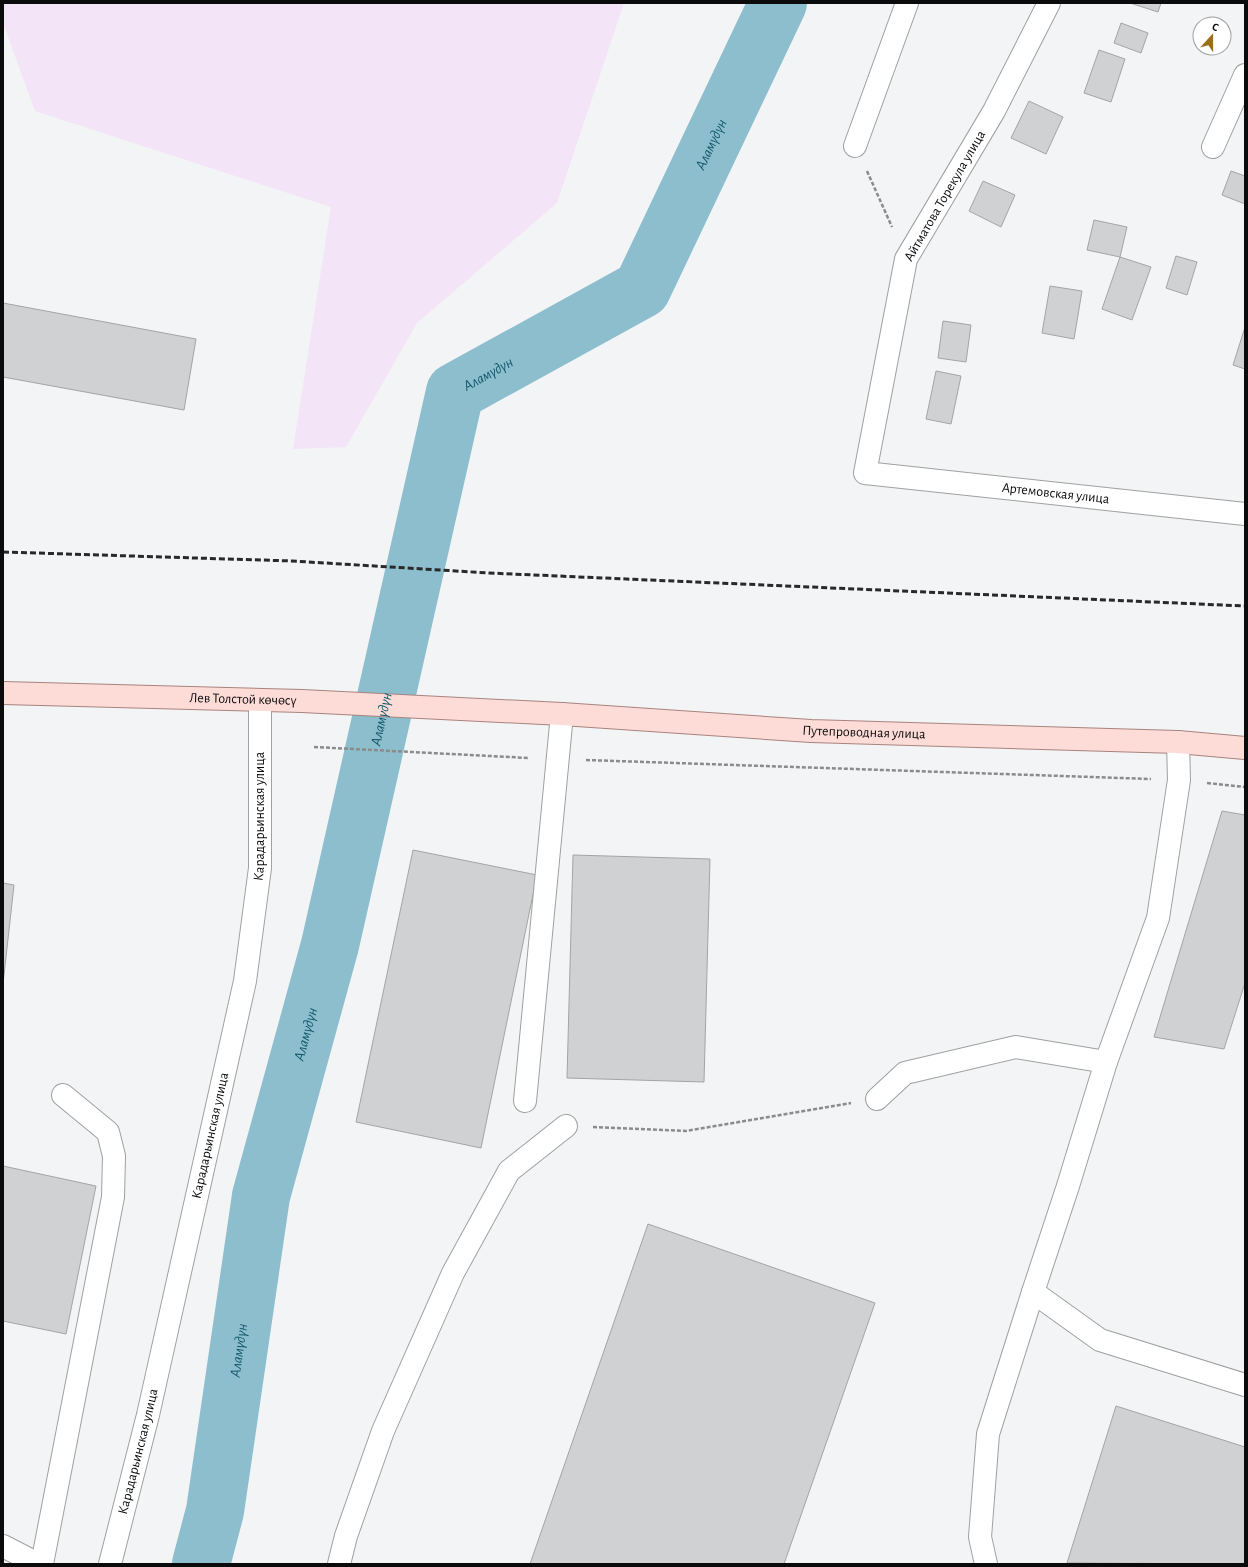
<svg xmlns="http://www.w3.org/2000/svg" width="1248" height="1567" viewBox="0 0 1248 1567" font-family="'Alegreya Sans',sans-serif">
<rect width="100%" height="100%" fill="#f3f4f5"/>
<polygon fill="#f3e4f7" points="3,3 624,3 557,203 417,323 346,447 293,449 331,207 35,111 3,23"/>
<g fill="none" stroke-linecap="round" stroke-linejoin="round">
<path stroke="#8cbece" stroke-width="58" id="s1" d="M201,1564L215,1511L261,1196L330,945L455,392L642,289L778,3"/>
</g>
<g fill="#d0d1d2" stroke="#a3a4a5">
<polygon points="1130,3 1161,3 1158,12"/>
<polygon points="1121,23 1148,33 1141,53 1114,43"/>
<polygon points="1099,50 1125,59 1111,102 1084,93"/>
<polygon points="1029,101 1063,117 1046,154 1011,138"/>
<polygon points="1231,171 1245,176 1245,204 1222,195"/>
<polygon points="983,181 1015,195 1001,227 969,211"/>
<polygon points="1094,220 1127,227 1120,257 1087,250"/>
<polygon points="1176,256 1197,262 1187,295 1166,288"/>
<polygon points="1120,257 1151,267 1132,320 1102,309"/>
<polygon points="1050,286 1082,291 1074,339 1042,333"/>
<polygon points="3,303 196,339 184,410 3,377"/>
<polygon points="943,321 971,325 966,362 938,358"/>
<polygon points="1245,327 1245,369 1233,365"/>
<polygon points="936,371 961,376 951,424 926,419"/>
<polygon points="1222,811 1245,815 1245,983 1224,1049 1154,1037"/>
<polygon points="413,850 537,875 481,1148 356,1122"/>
<polygon points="573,855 710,859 704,1082 567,1078"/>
<polygon points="3,883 14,885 3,984"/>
<polygon points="3,1166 96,1186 66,1334 3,1321"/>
<polygon points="648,1224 875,1303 784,1564 530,1564"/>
<polygon points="1116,1406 1245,1447 1245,1564 1067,1563"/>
</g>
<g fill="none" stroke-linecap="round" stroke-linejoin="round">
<defs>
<g id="minor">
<path id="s2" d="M1049,3L994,111L906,259L865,473L1245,514"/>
<polyline points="855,146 907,3"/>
<polyline points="1213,147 1245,75"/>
<polyline points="1178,742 1179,780 1158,918 1106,1062 1068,1186 1033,1292 1100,1340 1245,1385"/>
<polyline points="877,1099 905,1073 1016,1047 1106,1062"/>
<polyline points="525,1101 562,714"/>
<polyline points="3,1546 38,1564"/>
<polyline points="42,1564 113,1197 114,1156 108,1132 63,1095"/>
<path id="s3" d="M110,1564L148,1415L245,981L260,868V700"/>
<polyline points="339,1564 346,1536 383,1431 453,1273 509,1171 566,1126"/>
<polyline points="986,1564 980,1537 988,1434 1033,1292"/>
</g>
<g id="major">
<path id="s4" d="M3,693L302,701L562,714L811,731L1178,742L1245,748"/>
</g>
</defs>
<use href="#minor" stroke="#9fa0a1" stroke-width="24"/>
<use href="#major" stroke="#a8837e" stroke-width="24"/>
<g stroke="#8b8b8c" stroke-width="2.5" stroke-dasharray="4 2" stroke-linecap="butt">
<polyline points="867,171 892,227"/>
<polyline points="314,747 529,758"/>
<polyline points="586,760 1151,779"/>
<polyline points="1207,783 1245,787"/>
<polyline points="593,1127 686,1131 851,1103"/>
</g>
<use href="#minor" stroke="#fff" stroke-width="22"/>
<use href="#major" stroke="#fddcd7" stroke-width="22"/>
<polyline stroke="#29292a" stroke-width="3" stroke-dasharray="6 3" stroke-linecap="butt" points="3,552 292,561 489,573 1245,606"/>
</g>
<g text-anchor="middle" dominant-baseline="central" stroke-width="3" stroke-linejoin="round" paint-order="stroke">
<g font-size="14" fill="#0b0b0c" stroke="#fff">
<text transform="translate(945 196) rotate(-60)">Айтматова Торекула улица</text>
<text stroke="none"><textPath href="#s2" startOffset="703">Артемовская улица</textPath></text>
<text stroke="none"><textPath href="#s4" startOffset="240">Лев Толстой көчөсү</textPath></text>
<text stroke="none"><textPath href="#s4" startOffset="862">Путепроводная улица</textPath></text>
<text stroke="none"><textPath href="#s3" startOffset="764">Карадарьинская улица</textPath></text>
<text stroke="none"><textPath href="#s3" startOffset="440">Карадарьинская улица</textPath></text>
<text stroke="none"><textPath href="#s3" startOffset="116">Карадарьинская улица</textPath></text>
</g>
<g font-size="15" font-style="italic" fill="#105667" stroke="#fff">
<text stroke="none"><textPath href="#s1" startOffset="1574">Аламүдүн</textPath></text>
<text stroke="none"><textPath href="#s1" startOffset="1238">Аламүдүн</textPath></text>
<text stroke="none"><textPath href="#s1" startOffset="865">Аламүдүн</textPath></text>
<text stroke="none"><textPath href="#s1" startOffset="541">Аламүдүн</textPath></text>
<text stroke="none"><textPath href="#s1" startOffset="217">Аламүдүн</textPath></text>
</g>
</g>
<rect width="1248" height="1567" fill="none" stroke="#0b0b0c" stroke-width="8"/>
<g transform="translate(1212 36) rotate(21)"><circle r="19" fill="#ffffff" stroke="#9d9d9e"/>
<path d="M0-3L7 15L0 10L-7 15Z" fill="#9b6e1e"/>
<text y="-6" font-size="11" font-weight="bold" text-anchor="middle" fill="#0b0b0c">С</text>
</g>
</svg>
